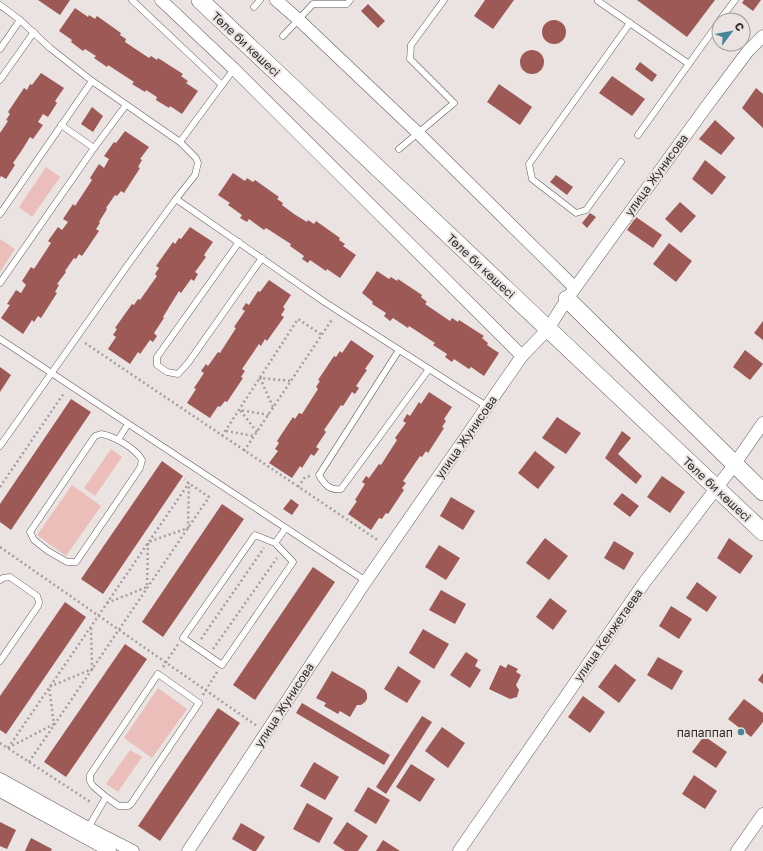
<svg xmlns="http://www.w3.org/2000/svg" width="763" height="851" viewBox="0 0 763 851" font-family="'Golos Text',sans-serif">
<rect width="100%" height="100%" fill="#eae3e2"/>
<g fill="#ecbeba">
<polygon points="46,167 60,177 32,217 19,207"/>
<polygon points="0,239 15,249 0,272"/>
<polygon points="111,449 122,457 95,496 84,488"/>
<polygon points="72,485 101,506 66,556 37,535"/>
<polygon points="158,688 187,709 152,758 124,738"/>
<polygon points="130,750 142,757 118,792 106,784"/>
</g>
<g fill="#9c5956">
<polygon points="38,0 70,0 60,15"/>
<polygon points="485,0 514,0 493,29 474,16"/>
<polygon points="637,0 715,0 687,37"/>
<polygon points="744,0 761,0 753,11 742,3"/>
<polygon points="368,4 385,21 378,28 361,11"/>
<polygon points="75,8 88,17 89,15 95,19 97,16 121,33 120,35 126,39 125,42 149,58 151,56 157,60 158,58 183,74 181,76 188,81 186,83 198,91 182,114 170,106 169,108 156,100 157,97 146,90 145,92 132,84 134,82 108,65 107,67 94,58 96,56 85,49 83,51 71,42 72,40 59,31"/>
<circle cx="554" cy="32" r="12"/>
<circle cx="532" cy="62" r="12"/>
<polygon points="640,62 657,75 652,82 635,69"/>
<polygon points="41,73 64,88 55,101 57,103 48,117 43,114 38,122 43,125 33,139 30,137 22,150 13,163 15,165 6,179 1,176 0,178 0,133 8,121 6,120 10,114 8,112 24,88 27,90 30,84 32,85"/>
<polygon points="612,76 645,99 632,116 599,93"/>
<polygon points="499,84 532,107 520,125 487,102"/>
<polygon points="756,88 763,94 763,128 742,108"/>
<polygon points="92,107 103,116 93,132 81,124"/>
<polygon points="715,120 735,138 721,155 699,139"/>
<polygon points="125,131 149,147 140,159 142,160 138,167 140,168 124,193 121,191 117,196 115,195 106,208 107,209 99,222 100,223 96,229 99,231 82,256 79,254 76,259 74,258 65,271 66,272 57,284 59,285 55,292 57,293 41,318 38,316 34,322 32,320 23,334 1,318 10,305 7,304 16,290 21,293 26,285 22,281 31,267 34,269 51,243 48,241 58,227 62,230 68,222 63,219 73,204 75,206 92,180 90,178 99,164 104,168 109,159 104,156 114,142 116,143"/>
<polygon points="705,160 726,177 712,195 692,179"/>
<polygon points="233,173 245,181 247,178 253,182 255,180 279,197 277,199 283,203 282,205 294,214 307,222 308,220 314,224 316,221 340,238 339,240 345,244 343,246 356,255 340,278 327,269 326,271 310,260 308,263 302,259 304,256 290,246 291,244 266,228 264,230 249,219 247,222 240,218 242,215 228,205 230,203 218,195"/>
<polygon points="556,175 573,187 567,195 550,182"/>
<polygon points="680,202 696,216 681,233 665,219"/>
<polygon points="590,213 596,217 587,228 582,223"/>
<polygon points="636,217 662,235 653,248 627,230"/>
<polygon points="190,227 213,242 204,255 206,257 195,272 198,274 194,281 191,279 181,293 179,291 163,317 164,318 154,333 157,336 153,342 150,340 140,354 138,352 130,364 108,349 116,337 113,335 117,329 115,328 132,304 134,305 138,299 140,300 157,276 155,274 159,268 156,266 173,242 175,244 179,238 181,239"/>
<polygon points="669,243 692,261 676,282 653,264"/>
<polygon points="377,271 389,279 391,277 397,281 398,279 422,295 421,297 427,302 425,304 450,321 452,318 458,322 459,320 484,336 482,338 488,343 487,345 499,353 484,376 471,367 469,369 454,359 452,362 445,357 447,354 433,345 435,343 409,326 408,328 393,318 390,321 384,316 386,313 372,304 373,302 362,293"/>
<polygon points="269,280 291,295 283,307 285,309 281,315 284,317 267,341 265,339 261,346 259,344 242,369 245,371 241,377 243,378 227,402 225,401 220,407 218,406 210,418 187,403 196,389 194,388 204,373 201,371 206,364 208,366 218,352 220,353 236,328 234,327 245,311 242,309 246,303 249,305 258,291 260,292"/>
<polygon points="763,321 763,340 754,333"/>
<polygon points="351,340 374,356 365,369 367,370 356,386 359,388 355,394 352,392 343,406 341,405 324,430 326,432 316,447 319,449 314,456 311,454 302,468 300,466 292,478 269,463 278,451 275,449 279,443 277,441 293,417 295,419 299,413 302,414 318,389 316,387 320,381 318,380 334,356 336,357 340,351 342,353"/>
<polygon points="745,350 763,364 750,380 733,367"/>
<polygon points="0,367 11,375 0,392"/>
<polygon points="429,392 452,407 444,419 446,421 442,427 444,428 428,453 426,451 422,457 420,456 403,481 406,483 402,488 404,490 388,514 386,513 382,519 379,518 371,530 348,514 357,501 355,500 365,484 362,482 366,476 369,478 379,464 381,465 397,440 395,438 406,423 403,421 407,414 410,416 419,402 421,404"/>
<polygon points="71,399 91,412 11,530 0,522 0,504"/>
<polygon points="557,417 581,433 566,454 542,438"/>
<polygon points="622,431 631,438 618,454 642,476 636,484 605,458"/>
<polygon points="535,451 555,467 538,489 518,473"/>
<polygon points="162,461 183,476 103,594 81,579"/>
<polygon points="662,476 685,492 670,513 647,497"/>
<polygon points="622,493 639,506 630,517 613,504"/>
<polygon points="451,497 475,511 463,530 440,516"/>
<polygon points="291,499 299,505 292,515 283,509"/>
<polygon points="222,504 244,519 163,637 142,622"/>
<polygon points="545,538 568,556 549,580 526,563"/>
<polygon points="729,538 753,556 740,574 717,558"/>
<polygon points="614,541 634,553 624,570 604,558"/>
<polygon points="439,545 460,558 446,580 425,567"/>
<polygon points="313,567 335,582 255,700 233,685"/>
<polygon points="697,582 717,597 707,612 686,598"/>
<polygon points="441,590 466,604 455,624 429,610"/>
<polygon points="550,598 567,611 553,630 536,617"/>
<polygon points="65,602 86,617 6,734 0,730 0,696"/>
<polygon points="671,606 692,619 679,639 659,626"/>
<polygon points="423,629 449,644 434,669 409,653"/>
<polygon points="125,644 147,659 66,777 44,762"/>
<polygon points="466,652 478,660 475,666 481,670 470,688 450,675"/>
<polygon points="658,657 683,671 672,690 647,675"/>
<polygon points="508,664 518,669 516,672 521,675 516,685 519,690 517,697 510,699 489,689 500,665 506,668"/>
<polygon points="615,664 636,680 619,703 598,687"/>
<polygon points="398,666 421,681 407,703 384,689"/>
<polygon points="332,671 365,690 367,694 367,699 365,702 361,705 357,705 350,717 340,711 338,714 324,706 326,703 316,698"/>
<polygon points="763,673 763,684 758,680"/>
<polygon points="583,696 605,712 590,733 568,717"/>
<polygon points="744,699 763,713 763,722 751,737 728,719"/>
<polygon points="302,703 390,755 384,765 296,713"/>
<polygon points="218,708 240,723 160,841 138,826"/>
<polygon points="422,716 432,722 386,794 376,787"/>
<polygon points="442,727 465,743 448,768 425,751"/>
<polygon points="704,736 727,752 716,768 692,752"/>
<polygon points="314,762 339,777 325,800 300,786"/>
<polygon points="411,764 435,779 420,802 396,787"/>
<polygon points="694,775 717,791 705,809 682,794"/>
<polygon points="368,787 390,800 376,824 354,811"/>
<polygon points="307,803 333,818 319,843 293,829"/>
<polygon points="0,822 16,830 7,849 0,846"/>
<polygon points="347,822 368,836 358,851 345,851 333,843"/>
<polygon points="241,823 265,837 256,851 253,851 232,839"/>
<polygon points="31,838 52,849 51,851 25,851"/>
<polygon points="383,840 400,851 376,851"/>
</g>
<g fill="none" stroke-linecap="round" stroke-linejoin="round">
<defs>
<g id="lane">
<polyline points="599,0 598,1 689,64"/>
<polyline points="0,5 20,20 50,48 92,81 180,142 222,85 132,0"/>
<polyline points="254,7 260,0"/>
<polyline points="720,20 735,0"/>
<polyline points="283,36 313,4 347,4 350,0"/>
<polyline points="0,49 20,20"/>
<polyline points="0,80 34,32"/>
<polyline points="222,85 234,69"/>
<polyline points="61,125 94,148"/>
<polyline points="638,135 719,22"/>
<polyline points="399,149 454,103 410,59 411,45 444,0"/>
<polyline points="621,162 586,210 576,213 532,179 529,164 630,23"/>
<polyline points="176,199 195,175 198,163 196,158 180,142"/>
<polyline points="0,214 92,81"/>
<polyline points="239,242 157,357 157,365 167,372 178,374 188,363 262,258"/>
<polyline points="0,283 94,148 126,105"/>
<polyline points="0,339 366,581"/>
<path d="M399,350L319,475C324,484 330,491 341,489L429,369L488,407"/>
<path d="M101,434C114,436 135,448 142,460L140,468L76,562H67L48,551L34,540L30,532L95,436Z"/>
<polyline points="118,440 128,424"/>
<polyline points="0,446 127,266 176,199 326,303 429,369"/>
<polyline points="275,543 293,562 222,665 183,638 255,535 275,543 286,528"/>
<polyline points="0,580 3,578 10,577 37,596 39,602 38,606 0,661"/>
<polygon points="158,674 199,703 131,804 128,806 119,806 106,797 93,786 90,781 90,775"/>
<polyline points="88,828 106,797"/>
</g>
<g id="street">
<polyline points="161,0 234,69 522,356"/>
<polyline points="276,0 299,20 418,133 575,288"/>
<polyline points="0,779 88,828 133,851"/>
<polyline points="0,791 110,851"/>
<polyline points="188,851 366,581 522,356 548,329 567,299 706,107 748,51 763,36"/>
<polyline points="459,851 644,583 734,465 763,423"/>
<polyline points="737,851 763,814"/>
</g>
<g id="secondary">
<polyline points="200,0 763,532"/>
<polyline points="567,299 763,492"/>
</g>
</defs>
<use href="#lane" stroke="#645e5e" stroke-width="7"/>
<use href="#street" stroke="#645e5e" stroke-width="13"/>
<use href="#secondary" stroke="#645e5e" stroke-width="18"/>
<g stroke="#a49e9e" stroke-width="2.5" stroke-dasharray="2 3" stroke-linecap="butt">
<polyline points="85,343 379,541"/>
<polyline points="273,407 260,378 292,381"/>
<polyline points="226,431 254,436"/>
<polyline points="257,432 240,410 269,415"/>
<polyline points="222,436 298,319 322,335"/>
<polyline points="244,451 333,318"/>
<polyline points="0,487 64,393"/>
<polyline points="298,487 305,477 310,476"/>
<polyline points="0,547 257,726"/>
<polyline points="107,603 147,587 148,542 188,528 189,483"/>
<polyline points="201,639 264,548"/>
<polyline points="213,649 277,558"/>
<polyline points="163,667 178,644"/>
<polyline points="203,695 217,672"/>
<polyline points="0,743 92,803"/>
<polyline points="8,748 189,483"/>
<polyline points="8,748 54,724 49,687 92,669 91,627"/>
<polyline points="29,762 209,497 184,480"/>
</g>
<use href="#lane" stroke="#fff" stroke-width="6"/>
<use href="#street" stroke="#fff" stroke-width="12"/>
<use href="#secondary" stroke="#fff" stroke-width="17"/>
</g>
<circle fill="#468699" stroke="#eae3e2" stroke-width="1.5" cx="741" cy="732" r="4"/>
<g text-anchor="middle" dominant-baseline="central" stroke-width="4" stroke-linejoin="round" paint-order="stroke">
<g font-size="12" fill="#302d2d" stroke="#eae3e2">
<text transform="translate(246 44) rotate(43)">Төле би көшесі</text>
<text transform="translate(656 175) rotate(-54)">улица Жунисова</text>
<text transform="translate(481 266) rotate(43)">Төле би көшесі</text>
<text transform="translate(466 437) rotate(-55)">улица Жунисова</text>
<text transform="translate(717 489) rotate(43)">Төле би көшесі</text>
<text transform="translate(608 635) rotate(-55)">улица Кенжетаева</text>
<text transform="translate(284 705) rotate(-57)">улица Жунисова</text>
</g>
<g font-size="12" fill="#302d2d" stroke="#eae3e2" text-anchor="end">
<text x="733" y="732">папаппап</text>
</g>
</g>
<g transform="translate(731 32) rotate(58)"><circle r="19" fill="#eae3e2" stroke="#a09a9a"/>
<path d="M0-3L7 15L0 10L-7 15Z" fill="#468699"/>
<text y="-6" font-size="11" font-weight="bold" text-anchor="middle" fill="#302d2d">С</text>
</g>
</svg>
